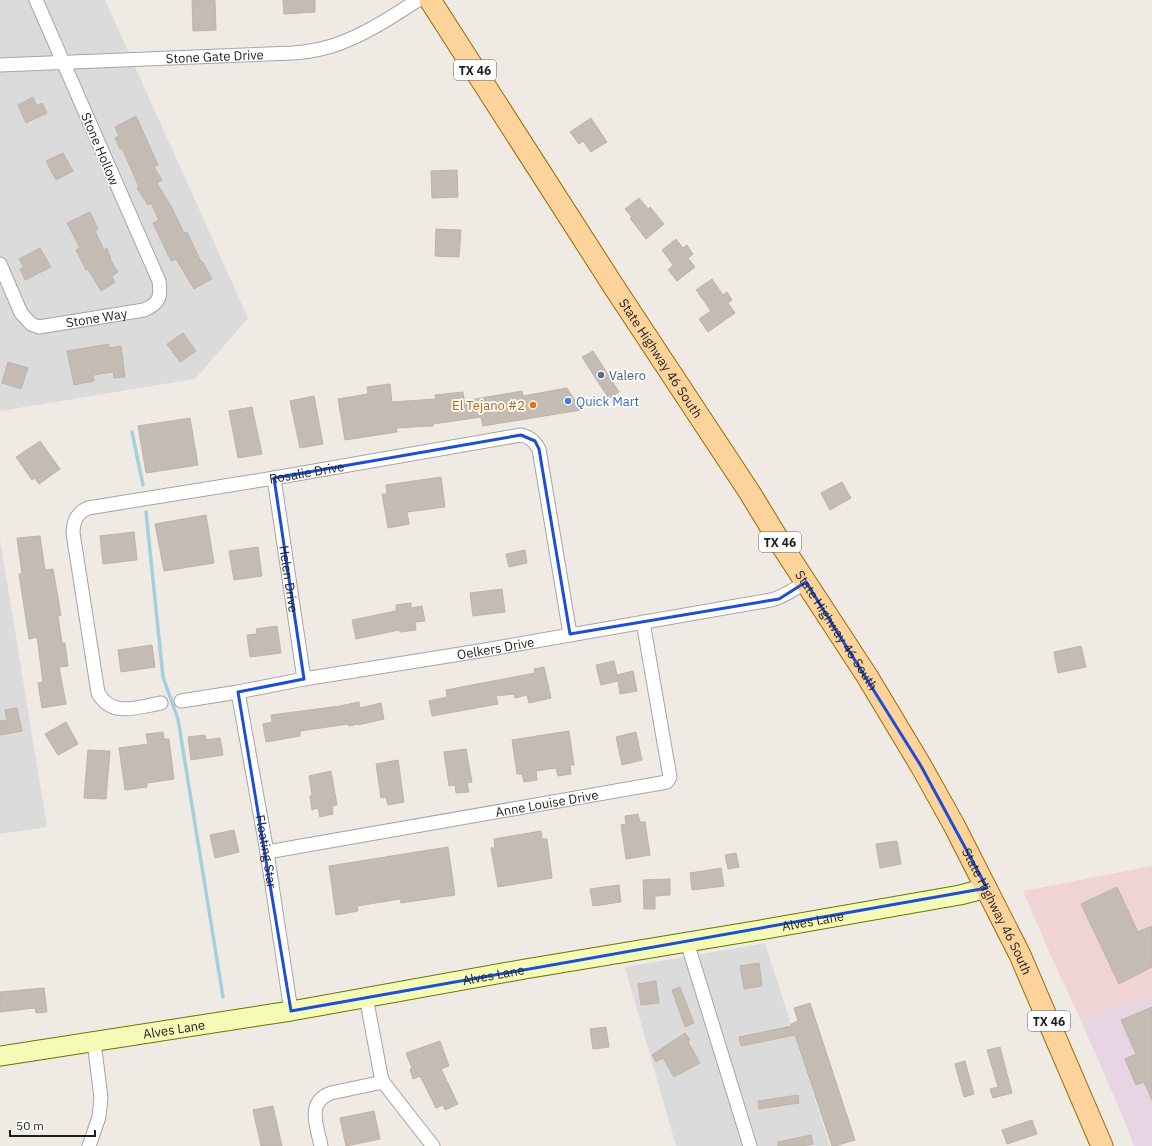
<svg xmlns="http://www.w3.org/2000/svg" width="1152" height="1146" viewBox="0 0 1152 1146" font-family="'IBM Plex Sans',sans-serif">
<rect width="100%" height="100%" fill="#efebe4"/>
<g fill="#dcdbdb">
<polygon points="0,0 105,0 248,318 195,379 0,411"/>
<polygon points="0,539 47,827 0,834"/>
<polygon points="765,943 830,1146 676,1146 625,967"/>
</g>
<polygon fill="#f0d4d3" points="1152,866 1152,994 1081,1021 1051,956 1023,891"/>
<polygon fill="#e8d5e4" points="1152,994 1152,1146 1134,1146 1120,1110 1081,1021"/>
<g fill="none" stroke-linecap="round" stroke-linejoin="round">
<g stroke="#a4cfdd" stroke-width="3.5">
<polyline points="132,432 143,485"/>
<polyline points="146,512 163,677 178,719 223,997"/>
</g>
</g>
<g fill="#c4bbb3" stroke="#c1b2a6">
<polygon points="192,0 215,0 216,30 193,31"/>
<polygon points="283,0 315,0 315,12 284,14"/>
<polygon points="33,97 37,106 42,103 47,113 26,123 18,105"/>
<polygon points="136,116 158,165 154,167 162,180 157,183 172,208 184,233 187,232 201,262 202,261 212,279 194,289 176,259 171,261 153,223 159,220 151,203 148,205 137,188 139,187 122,148 120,149 115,138 119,136 115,127"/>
<polygon points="591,118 607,142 591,152 583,141 579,144 570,132"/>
<polygon points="63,153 73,171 56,180 46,161"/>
<polygon points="457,170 458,197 432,198 431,171"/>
<polygon points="639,198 648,209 650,207 664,224 646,239 630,218 632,217 625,209"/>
<polygon points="90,212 98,229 95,231 104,250 107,248 111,259 110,259 118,272 112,276 115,282 101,291 88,269 86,270 76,250 80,248 67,223"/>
<polygon points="436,229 461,230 459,257 435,256"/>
<polygon points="676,239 683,248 687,245 693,254 688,258 695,267 677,281 668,270 673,265 662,250"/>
<polygon points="40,248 51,267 25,280 20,269 24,267 19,259"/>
<polygon points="712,279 723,295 727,292 732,300 728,303 735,313 708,332 699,319 711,311 696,290"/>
<polygon points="183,333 196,351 180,362 167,344"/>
<polygon points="109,344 109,348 121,346 125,377 114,378 113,372 93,375 94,381 74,385 67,351"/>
<polygon points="593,351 619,392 609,399 582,357"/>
<polygon points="8,362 28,368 21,389 2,383"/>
<polygon points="390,384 392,402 436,399 435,395 463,392 464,401 522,391 523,396 567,388 581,410 483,426 481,417 433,424 433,426 396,428 397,432 345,440 338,399 368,394 367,387"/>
<polygon points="314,396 323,444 300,448 290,401"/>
<polygon points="252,407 262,454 238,458 229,411"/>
<polygon points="190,418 198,465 146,473 138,426"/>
<polygon points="40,441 60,469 39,484 35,478 32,480 16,457"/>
<polygon points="441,477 445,507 407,512 409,524 388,528 382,494 387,494 386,485"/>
<polygon points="842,482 851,498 830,510 821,493"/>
<polygon points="206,515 214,563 164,571 155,524"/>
<polygon points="134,532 137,560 103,564 100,536"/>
<polygon points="40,536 45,570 53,569 61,615 58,616 62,643 65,643 68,666 59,667 66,704 42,708 38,683 43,682 37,637 29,639 19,574 22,574 17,538"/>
<polygon points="258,547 262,576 234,580 229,551"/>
<polygon points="525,550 527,563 509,567 506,554"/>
<polygon points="502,589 505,612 473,616 470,593"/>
<polygon points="411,603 411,608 422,606 425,621 415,622 416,630 400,632 399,630 356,639 352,620 396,611 396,605"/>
<polygon points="277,626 281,653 250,657 247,635 257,634 256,629"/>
<polygon points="152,645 155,667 121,672 118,650"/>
<polygon points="1081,646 1086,667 1058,673 1054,652"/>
<polygon points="614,661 617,675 633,671 637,691 620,694 618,681 601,685 596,665"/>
<polygon points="544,667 551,698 529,703 527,695 515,698 514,694 496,696 498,704 432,716 429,701 447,697 446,690 535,673 534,669"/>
<polygon points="359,702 360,708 381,703 384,719 358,725 358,724 349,726 348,724 300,731 300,736 266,742 263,724 272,722 271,715 340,706"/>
<polygon points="17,708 22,731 0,735 0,721 7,720 5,710"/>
<polygon points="66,722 78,744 58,755 45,734"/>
<polygon points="569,731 574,765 570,765 571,774 558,776 556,768 536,771 537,780 524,782 522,774 517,774 512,740"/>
<polygon points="163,732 164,739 169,739 174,779 147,783 147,787 125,790 119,748 148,744 146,734"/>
<polygon points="636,732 642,760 622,765 616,737"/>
<polygon points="205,735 206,740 220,738 223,755 191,760 188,737"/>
<polygon points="466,749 472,782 467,783 469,792 456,793 455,785 449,786 444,752"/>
<polygon points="88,750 110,751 106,799 84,798"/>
<polygon points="398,760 404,802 388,805 386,797 381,798 376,764"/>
<polygon points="331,771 337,805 332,806 333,814 320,817 318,808 312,810 310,796 312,795 309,776"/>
<polygon points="638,814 640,822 645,822 650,855 626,859 621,825 626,824 625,816"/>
<polygon points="234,830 239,852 215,858 210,835"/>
<polygon points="541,831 542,839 547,839 552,878 498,887 491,848 495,848 494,839"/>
<polygon points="897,841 901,864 880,868 876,844"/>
<polygon points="448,847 455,895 401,903 400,899 357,906 358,911 336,915 329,866"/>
<polygon points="736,853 739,867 728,869 725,855"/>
<polygon points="721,868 724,886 692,890 690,873"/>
<polygon points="670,879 670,895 655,896 655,909 644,909 643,880"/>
<polygon points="619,885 621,902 593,906 590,889"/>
<polygon points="1117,887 1138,932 1152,926 1152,967 1119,984 1081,904"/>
<polygon points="759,963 762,986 744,989 740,966"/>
<polygon points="656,981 659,1003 641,1005 638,984"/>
<polygon points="680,987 694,1023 685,1027 672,990"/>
<polygon points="44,988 47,1012 36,1013 35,1008 0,1012 0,992"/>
<polygon points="810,1003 855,1140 835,1146 832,1146 795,1035 741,1046 739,1037 792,1026 791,1024 798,1021 794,1008"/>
<polygon points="1152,1007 1152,1100 1144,1082 1136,1085 1125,1059 1136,1054 1121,1020"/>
<polygon points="606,1027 609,1047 593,1049 590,1029"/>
<polygon points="685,1033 690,1040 688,1042 700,1063 674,1077 663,1058 656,1062 652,1055"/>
<polygon points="440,1041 449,1066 441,1069 458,1104 445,1110 443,1105 436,1108 420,1076 413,1079 410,1069 412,1068 406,1053"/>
<polygon points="1000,1047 1012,1093 993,1098 990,1089 998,1087 987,1050"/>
<polygon points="965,1061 974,1094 964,1097 955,1064"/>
<polygon points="798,1095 799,1103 759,1109 758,1101"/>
<polygon points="273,1106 282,1146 261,1146 253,1110"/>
<polygon points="374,1111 380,1139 346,1146 340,1118"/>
<polygon points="1032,1120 1037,1134 1007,1144 1002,1130"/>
<polygon points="811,1135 813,1144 802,1146 778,1146 778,1142"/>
</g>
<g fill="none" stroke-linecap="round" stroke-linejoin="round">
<defs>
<g id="street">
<path id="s1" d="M0,65L293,53C306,52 319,50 332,46C363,36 390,18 418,0"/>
<path id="s2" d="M0,264L21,313L31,324L39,327L144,310C160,303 161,297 159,281L36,0"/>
<path id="s3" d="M274,478L304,679"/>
<path id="s4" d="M238,692L267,852L291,1011"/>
<path id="s5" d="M181,701L238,692L304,679L479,651L771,600C784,597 794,589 806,582"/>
<path id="s6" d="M161,703C138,707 112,718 98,693L73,533C73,521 77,513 88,508L274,478L521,435C530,437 534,441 539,449L570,634"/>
<path id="s7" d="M267,852L667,782L670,777L643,622"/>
<polyline points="687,942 750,1146"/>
<polyline points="366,997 381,1076 383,1082 433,1146"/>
<polyline points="89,1146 99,1117 101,1098 94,1042"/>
<path d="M321,1146C317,1126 306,1102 331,1093L383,1082"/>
</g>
<g id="secondary">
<path id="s8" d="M0,1056L291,1011L525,969L760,930L960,895L987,888"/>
</g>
<g id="primary">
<path id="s9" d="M430,0L616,290L750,493L784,549L867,676L921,766L954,825L1020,955L1102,1146"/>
</g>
</defs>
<use href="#street" stroke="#a5a5a5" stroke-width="15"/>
<use href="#secondary" stroke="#677504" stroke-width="21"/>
<use href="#primary" stroke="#976800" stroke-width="23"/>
<use href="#street" stroke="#fff" stroke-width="13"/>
<use href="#secondary" stroke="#f5fab7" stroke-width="19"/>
<use href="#primary" stroke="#fcd49b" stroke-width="21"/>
</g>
<path fill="none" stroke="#1d4ed8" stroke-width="3" stroke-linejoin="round" d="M521,435L535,441L539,449L570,634L779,599L806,582L921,766L987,888L291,1011L238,692L304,679L274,478Z"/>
<circle fill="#5c6f8a" stroke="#fff" stroke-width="1.5" cx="601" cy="375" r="4"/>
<circle fill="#3f7fe0" stroke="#fff" stroke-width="1.5" cx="568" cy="401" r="4"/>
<circle fill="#e8710a" stroke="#fff" stroke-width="1.5" cx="533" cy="405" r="4"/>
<g text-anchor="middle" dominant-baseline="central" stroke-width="3.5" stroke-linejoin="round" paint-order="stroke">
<g fill="#fff" stroke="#626262" stroke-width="1">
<rect x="454" y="60" width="42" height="20" rx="3"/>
<rect x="759" y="532" width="42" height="20" rx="3"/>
<rect x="1028" y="1011" width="42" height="20" rx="3"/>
</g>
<g font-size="12" font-weight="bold" fill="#1e1e1e">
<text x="475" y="70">TX 46</text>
<text x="780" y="542">TX 46</text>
<text x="1049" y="1021">TX 46</text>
</g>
<g font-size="13" fill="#1e1e1e" stroke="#fff">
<text stroke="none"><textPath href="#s1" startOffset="215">Stone Gate Drive</textPath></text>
<text transform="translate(100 149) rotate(67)">Stone Hollow</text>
<text stroke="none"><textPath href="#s2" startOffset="135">Stone Way</textPath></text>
<text stroke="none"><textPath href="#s9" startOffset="426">State Highway 46 South</textPath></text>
<text stroke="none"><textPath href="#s6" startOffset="484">Rosalie Drive</textPath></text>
<text stroke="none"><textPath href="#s3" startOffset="102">Helen Drive</textPath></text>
<text stroke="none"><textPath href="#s9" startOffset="750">State Highway 46 South</textPath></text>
<text stroke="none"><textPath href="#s5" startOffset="319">Oelkers Drive</textPath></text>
<text stroke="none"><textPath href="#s7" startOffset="284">Anne Louise Drive</textPath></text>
<text stroke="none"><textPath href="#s4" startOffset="162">Floating Star</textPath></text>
<text stroke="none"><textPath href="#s9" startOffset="1074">State Highway 46 South</textPath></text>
<text stroke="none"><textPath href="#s8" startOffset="824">Alves Lane</textPath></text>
<text stroke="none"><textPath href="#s8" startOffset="500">Alves Lane</textPath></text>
<text stroke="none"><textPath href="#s8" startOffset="176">Alves Lane</textPath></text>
</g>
<g font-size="13" fill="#4e5e75" stroke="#fff" text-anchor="start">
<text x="609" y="375">Valero</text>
</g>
<g font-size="13" fill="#366cbe" stroke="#fff" text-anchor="start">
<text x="576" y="401">Quick Mart</text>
</g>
<g font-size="13" fill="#c56008" stroke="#fff" text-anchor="end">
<text x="525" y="405">El Tejano #2</text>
</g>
</g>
<path d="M10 1130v6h85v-6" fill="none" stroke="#1e1e1e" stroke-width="2"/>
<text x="16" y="1130" font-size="12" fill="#1e1e1e" stroke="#ffffff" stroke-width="3" paint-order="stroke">50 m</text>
</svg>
